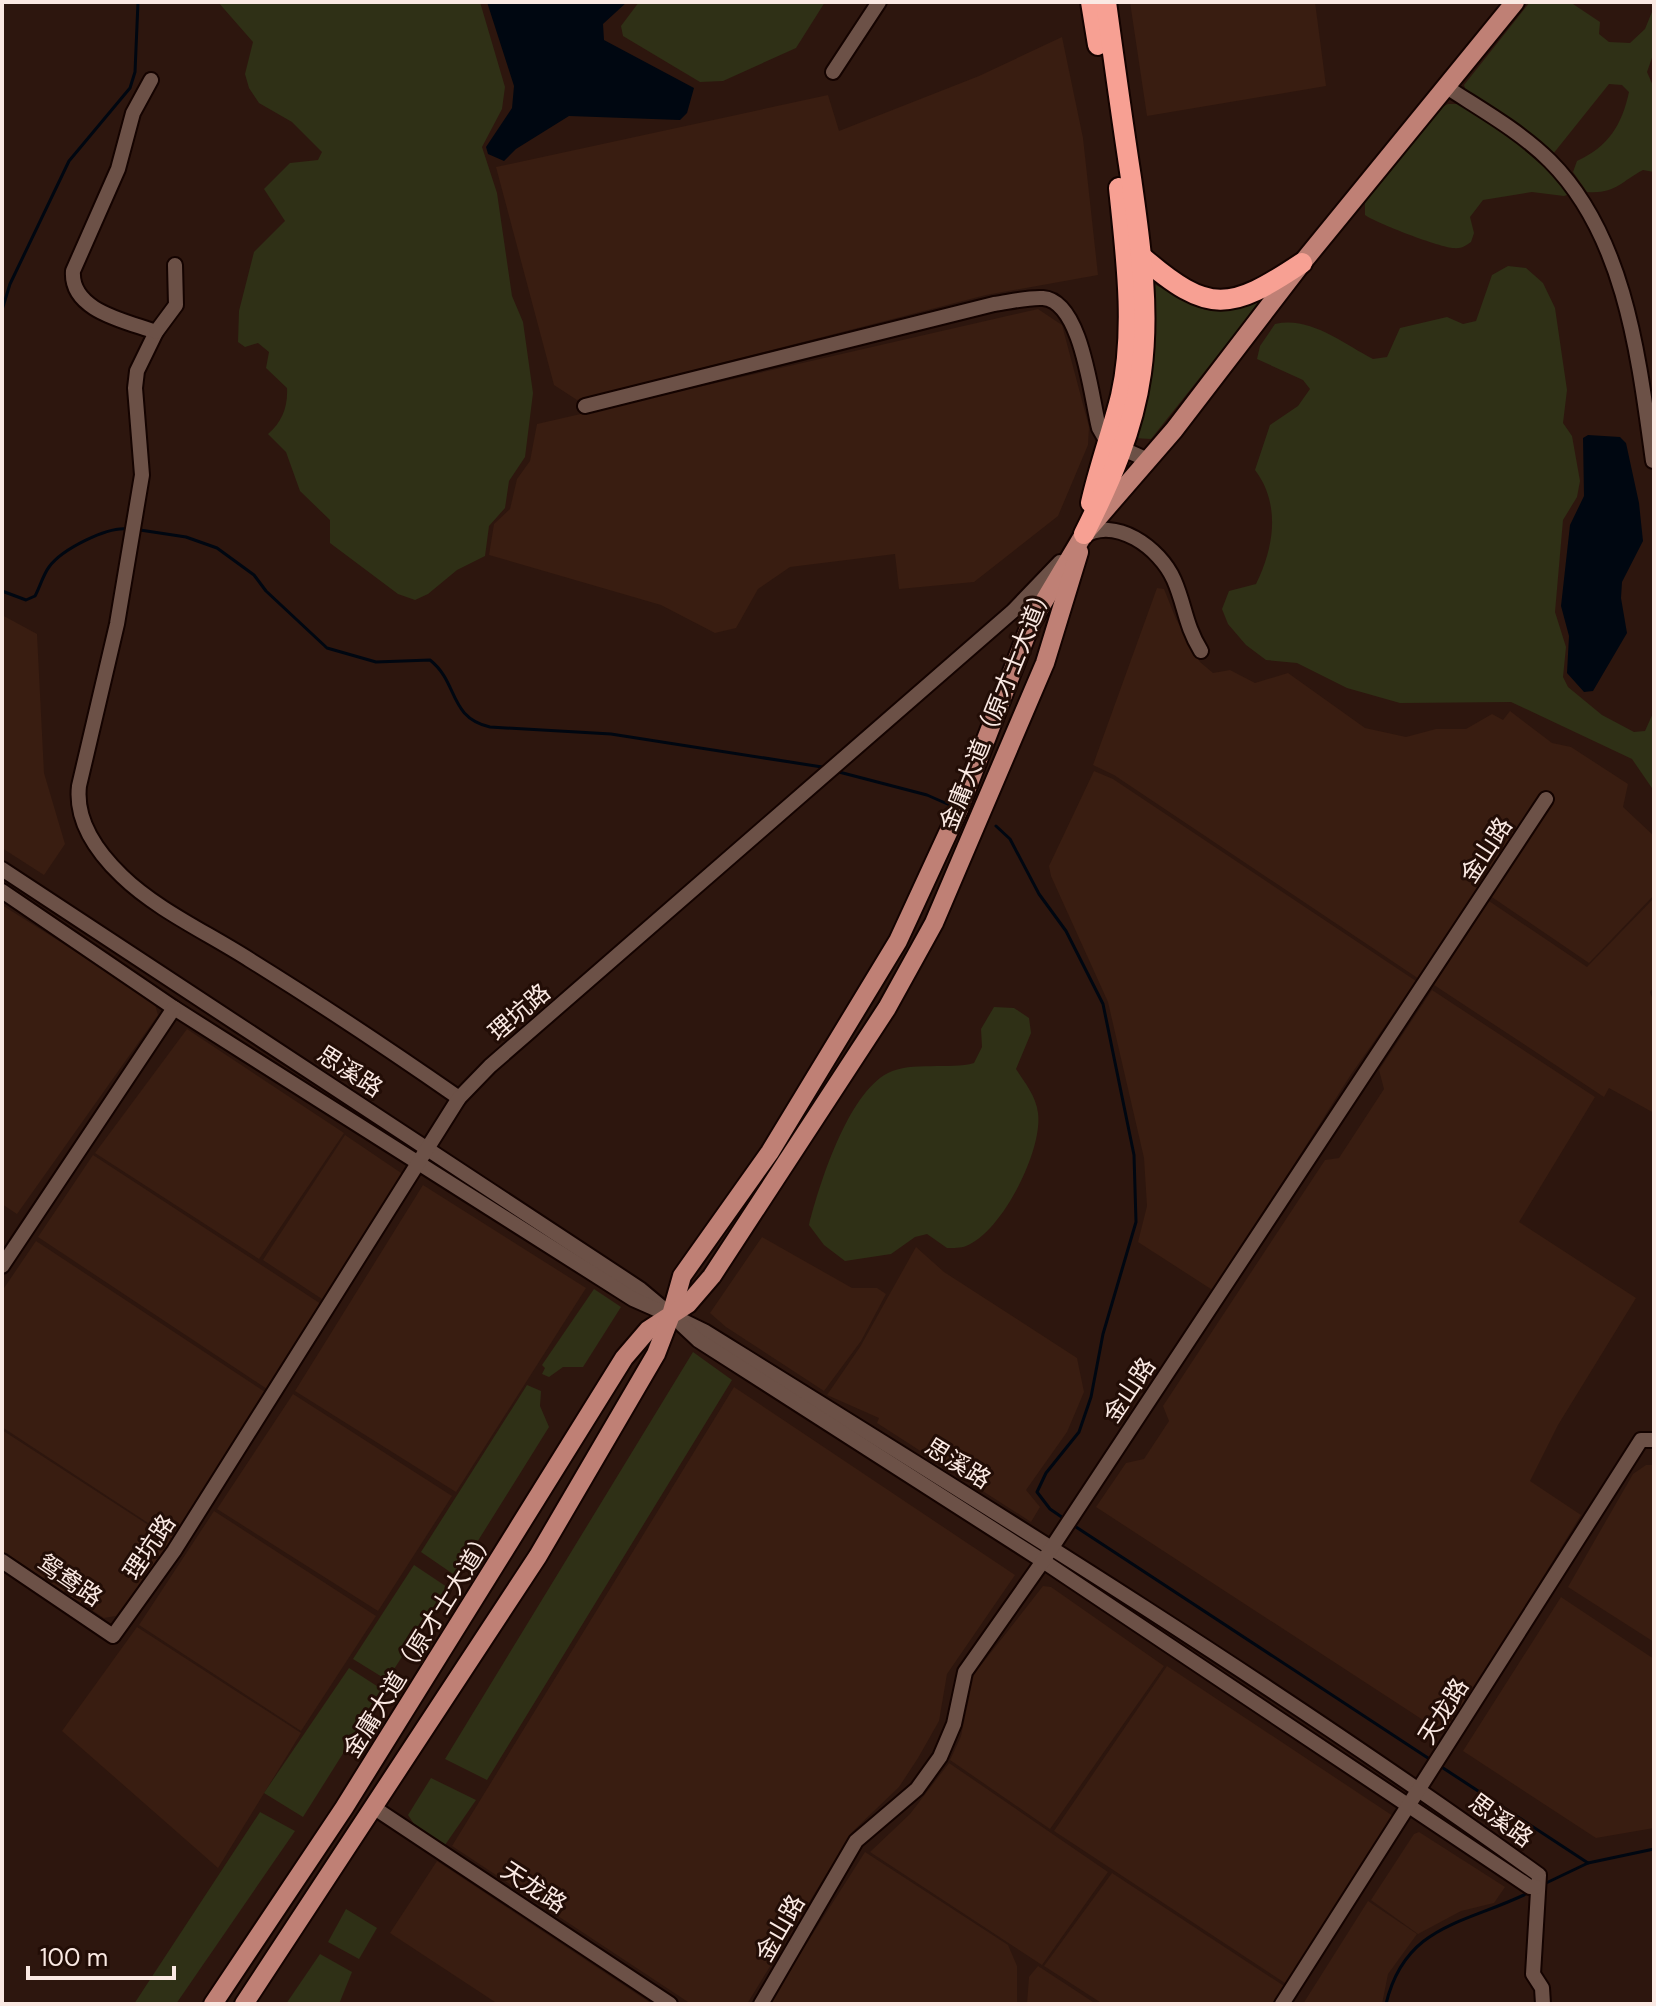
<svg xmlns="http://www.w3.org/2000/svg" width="1656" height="2006" viewBox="0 0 1656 2006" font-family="'DM Sans','Noto Sans SC',sans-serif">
<rect width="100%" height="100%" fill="#2d160e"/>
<g fill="#391d11">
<polygon points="1130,2 1315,2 1326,86 1147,116"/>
<polygon points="1062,37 1083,138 1098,275 986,295 577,400 554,385 496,167 828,95 839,131 979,76"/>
<polygon points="1038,309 1062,325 1089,427 1088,445 1058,516 974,582 899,589 895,554 790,567 758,589 736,628 715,633 661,605 489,555 494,524 510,509 517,479 530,461 537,424"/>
<polygon points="1157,588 1164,589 1176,619 1200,662 1213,673 1230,670 1255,683 1288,673 1365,728 1406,737 1436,729 1466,729 1492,714 1503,720 1510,711 1552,743 1571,747 1628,784 1623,807 1654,836 1654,895 1589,963 1480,889 1419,979 1114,775 1093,765"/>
<polygon points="2,615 37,634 44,773 65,844 44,875 2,848"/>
<polygon points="1094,771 1113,779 1416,981 1350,1076 1214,1291 1138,1242 1147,1206 1144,1158 1108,1002 1051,876 1049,866"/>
<polygon points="1654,898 1654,987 1650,992 1654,1003 1654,1113 1609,1088 1604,1097 1434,985 1489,901 1587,967"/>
<polygon points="2,905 154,1001 158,1015 17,1214 2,1204"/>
<polygon points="1432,990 1595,1097 1519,1222 1636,1298 1558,1425 1530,1481 1581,1515 1446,1735 1096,1507 1126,1463 1144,1459 1169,1421 1163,1406 1325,1160 1339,1158 1384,1089 1379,1070"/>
<polygon points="187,1029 344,1133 259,1259 95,1153"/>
<polygon points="345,1135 407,1177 325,1301 263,1260"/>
<polygon points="93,1155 321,1304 267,1389 38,1237"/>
<polygon points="423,1185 586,1288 456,1492 295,1391"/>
<polygon points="762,1237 852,1288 877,1288 886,1294 861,1341 824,1391 726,1327 710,1313"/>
<polygon points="36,1241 265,1392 174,1540 2,1427 2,1291"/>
<polygon points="916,1247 944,1272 1077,1358 1084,1392 1067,1432 1026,1490 1040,1507 1031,1522 877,1423 879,1418 827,1395 860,1347"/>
<polygon points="734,1387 1015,1575 947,1674 939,1721 918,1758 899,1787 852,1832 747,2004 691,2004 452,1846"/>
<polygon points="293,1394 452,1496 378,1611 217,1509"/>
<polygon points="2,1430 173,1541 116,1616 104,1618 2,1551"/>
<polygon points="1646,1465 1654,1465 1654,1642 1568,1587 1633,1474"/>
<polygon points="214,1511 376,1616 301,1731 139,1625"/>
<polygon points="1043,1586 1051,1587 1164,1666 1050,1829 950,1760 961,1736 974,1674"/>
<polygon points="1561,1597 1654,1659 1654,1828 1596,1838 1463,1751"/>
<polygon points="137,1627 301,1733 218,1868 62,1731"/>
<polygon points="1167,1666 1393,1816 1288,1985 1054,1831"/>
<polygon points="949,1763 1108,1872 1042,1965 870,1852 910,1814"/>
<polygon points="1419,1832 1505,1887 1494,1903 1461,1911 1418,1934 1371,1900 1414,1834"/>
<polygon points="865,1852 1008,1945 1017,1966 1017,2004 768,2004"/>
<polygon points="437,1861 652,2004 498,2004 390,1933"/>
<polygon points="1112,1873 1287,1988 1276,2004 1103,2004 1044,1966"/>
<polygon points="1368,1901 1417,1934 1388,1974 1382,2004 1303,2004"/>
<polygon points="1038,1966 1096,2004 1027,2004 1029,1977"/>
</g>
<g fill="#2f3016">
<path d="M218,2H480L505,87L502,109L482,147L497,193L512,296L523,322L533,393L525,457L509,481L505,508L489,526L485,556L457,570L428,594L415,600L398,594L330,543V520L300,491L286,452L268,434C282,422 288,407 287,388L266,368L269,352L258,343L245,347L238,342L239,311L254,252L285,221L264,189L290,163L318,160L322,152L292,122L259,103L249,88L245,74L253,42Z"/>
<polygon points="639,2 825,2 796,48 723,81 700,82 623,36 621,26"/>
<path d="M1530,2H1570L1600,22L1599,34L1609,42L1630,43L1645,29L1654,7V52L1647,72L1654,88V172L1643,170C1620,182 1616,194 1587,192L1573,172L1577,161C1608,147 1622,125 1629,92L1622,85L1609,84L1553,154L1466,91L1464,85Z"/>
<path d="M1448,104H1462L1540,160L1570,194L1564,196L1532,192L1483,200L1470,217L1474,233L1471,242C1465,246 1461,249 1454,248C1441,248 1376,223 1365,215V203L1436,110Z"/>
<path d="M1508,266L1526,268L1543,283L1555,308L1567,390L1563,423L1572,436L1580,481L1577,497L1563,520L1555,612L1566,647L1563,677L1568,687L1602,715L1634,732L1645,731L1654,711V791L1632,759L1511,702L1400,703L1347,688L1297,663L1266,660L1246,645L1228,624L1222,609L1229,591L1256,584C1274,548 1281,504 1255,470L1270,425L1298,406L1310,389L1303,380L1257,359L1260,346L1275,324C1310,316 1342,343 1373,359L1387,357L1400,328L1447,317L1463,324L1476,321L1492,275Z"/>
<polygon points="1154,284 1205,310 1225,311 1260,302 1151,439 1134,438"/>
<path d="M994,1007L1014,1008L1029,1018L1031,1033L1016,1069C1025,1083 1036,1096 1038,1113C1043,1150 1002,1232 966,1246C961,1248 953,1248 947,1248L927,1234L915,1237L891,1254L845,1261L824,1245L809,1225C819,1185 848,1093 888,1073C911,1061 950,1070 974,1063L982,1047L981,1029Z"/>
<polygon points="594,1289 621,1307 583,1367 563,1367 549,1377 542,1374 545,1368 542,1365"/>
<polygon points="693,1352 732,1380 487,1780 445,1759"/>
<polygon points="527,1385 541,1391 540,1406 549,1427 456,1576 421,1552"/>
<polygon points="414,1565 447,1587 387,1680 353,1659"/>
<polygon points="349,1668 383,1690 303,1817 264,1793"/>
<polygon points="431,1778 476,1800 445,1845 414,1824 408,1815"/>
<polygon points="260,1812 295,1831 176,2004 134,2004"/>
<polygon points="346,1909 377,1928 359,1959 328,1942"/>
<polygon points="320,1954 352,1972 339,2004 286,2004"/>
</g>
<g fill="#000711">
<polygon points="487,2 627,2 603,24 604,40 694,88 687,113 680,120 569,116 516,149 504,161 488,154 486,147 512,108 514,86"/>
<polygon points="1588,435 1620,437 1626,443 1639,503 1643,541 1622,582 1621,598 1627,633 1593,691 1584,692 1567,673 1569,636 1561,606 1570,525 1584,496 1583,438"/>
</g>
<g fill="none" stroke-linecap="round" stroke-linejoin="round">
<g stroke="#000711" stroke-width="3">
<polyline points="2,310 10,284 69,161 130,88 135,72 138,2"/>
<polyline points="2,317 2,450"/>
<path d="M140,530L186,537L217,548L254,575L266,591L327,648L376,662L430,660C459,683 448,717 490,727L611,734L822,767"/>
<path d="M2,591L26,600L35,596C40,587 43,575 49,567C62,549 108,526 128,529"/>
<polyline points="839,772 927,795 952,806"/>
<polyline points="996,826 1010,839 1039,894 1066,931 1103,1004 1134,1155 1136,1222 1103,1334 1091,1397 1079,1432 1046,1473 1037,1492 1050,1509 1066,1520"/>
<polyline points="1073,1525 1431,1760"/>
<polyline points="1440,1766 1588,1863"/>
<polyline points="1544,1884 1588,1863 1654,1849"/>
<path d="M1386,2004C1405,1924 1465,1924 1528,1893"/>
</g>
<defs>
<g id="minor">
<polyline points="833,72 879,2"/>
<path d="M151,80L133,113L118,169L73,271C70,311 126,321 156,332L137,371L135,388L142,475L117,624L79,786C75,821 97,852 122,876C157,910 208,933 250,960C321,1004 390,1050 459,1098"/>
<path d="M1445,86C1480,109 1520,131 1550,161C1626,237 1639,360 1653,461"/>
<polyline points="156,332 176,305 175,265"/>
<path d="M585,406L994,304C1009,302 1028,297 1043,298C1082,301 1091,397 1099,428L1107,442L1148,460"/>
<path d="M1082,537C1115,515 1160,548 1174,580C1185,605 1185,625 1201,651"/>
<path d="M2,869L640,1289L671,1315L704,1331C986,1506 1270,1681 1539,1875L1533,1974L1542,1988L1543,2004"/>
<polyline points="2,891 174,1008 633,1299 658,1310"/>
<polyline points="2,1266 174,1008"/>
<polyline points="682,1325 698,1340 1043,1561 1530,1887 1536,1887"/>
<polyline points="2,1561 113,1636 174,1551 459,1098 490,1066 1013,611 1060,562"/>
<polyline points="373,1807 670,2004"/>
<polyline points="761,2004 856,1841 917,1789 940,1757 954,1724 965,1672 1043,1561 1546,799"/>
<polyline points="1282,2004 1641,1440 1654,1440"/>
</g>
<g id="major">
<polyline points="213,2004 344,1808 624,1358 648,1330 671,1315 682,1276 770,1152 898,941 959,809 1031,623 1084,534 1174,430 1302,263 1515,2"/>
<polyline points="244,2004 538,1556 656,1354 671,1315 688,1304 712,1276 887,1008 934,923 1045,663 1079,552"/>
</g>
<g id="highway">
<polyline points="1091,2 1098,45"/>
<path d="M1142,257C1209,315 1230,311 1302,263"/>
<path d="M1091,503C1099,467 1112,432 1121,396C1136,330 1126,255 1119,188"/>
<path d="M1084,534C1110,482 1133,431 1141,373C1150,308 1140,242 1131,178C1122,119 1114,61 1106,2"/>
</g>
</defs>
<use href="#minor" stroke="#140300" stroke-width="18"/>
<use href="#major" stroke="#140300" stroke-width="22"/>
<use href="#highway" stroke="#140300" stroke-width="24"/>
<use href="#minor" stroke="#6c5147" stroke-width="14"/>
<use href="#major" stroke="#bf8075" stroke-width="18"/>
<use href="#highway" stroke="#f7a093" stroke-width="20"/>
</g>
<g text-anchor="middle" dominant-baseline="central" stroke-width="6" stroke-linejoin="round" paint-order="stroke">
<g font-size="24" fill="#fae9e3" stroke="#220d06">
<text transform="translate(996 707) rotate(-68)">金庸大道（原才士大道）</text>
<text transform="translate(1486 850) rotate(-57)">金山路</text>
<text transform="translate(519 1012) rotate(-41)">理坑路</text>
<text transform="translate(350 1071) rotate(33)">思溪路</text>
<text transform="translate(1129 1390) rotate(-56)">金山路</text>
<text transform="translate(958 1463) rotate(32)">思溪路</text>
<text transform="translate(149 1547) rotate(-56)">理坑路</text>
<text transform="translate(70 1580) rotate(34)">鸳鸯路</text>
<text transform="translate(419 1643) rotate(-58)">金庸大道（原才士大道）</text>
<text transform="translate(1443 1711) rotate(-58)">天龙路</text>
<text transform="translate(1501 1820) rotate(36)">思溪路</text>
<text transform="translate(534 1887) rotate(33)">天龙路</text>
<text transform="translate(780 1928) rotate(-60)">金山路</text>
</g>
</g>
<rect width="1656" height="2006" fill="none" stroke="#fae9e3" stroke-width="8"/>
<path d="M28 1966v12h146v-12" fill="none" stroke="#fae9e3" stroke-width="4"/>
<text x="40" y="1966" font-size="24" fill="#fae9e3" stroke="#220d06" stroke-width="6" paint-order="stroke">100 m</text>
</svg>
